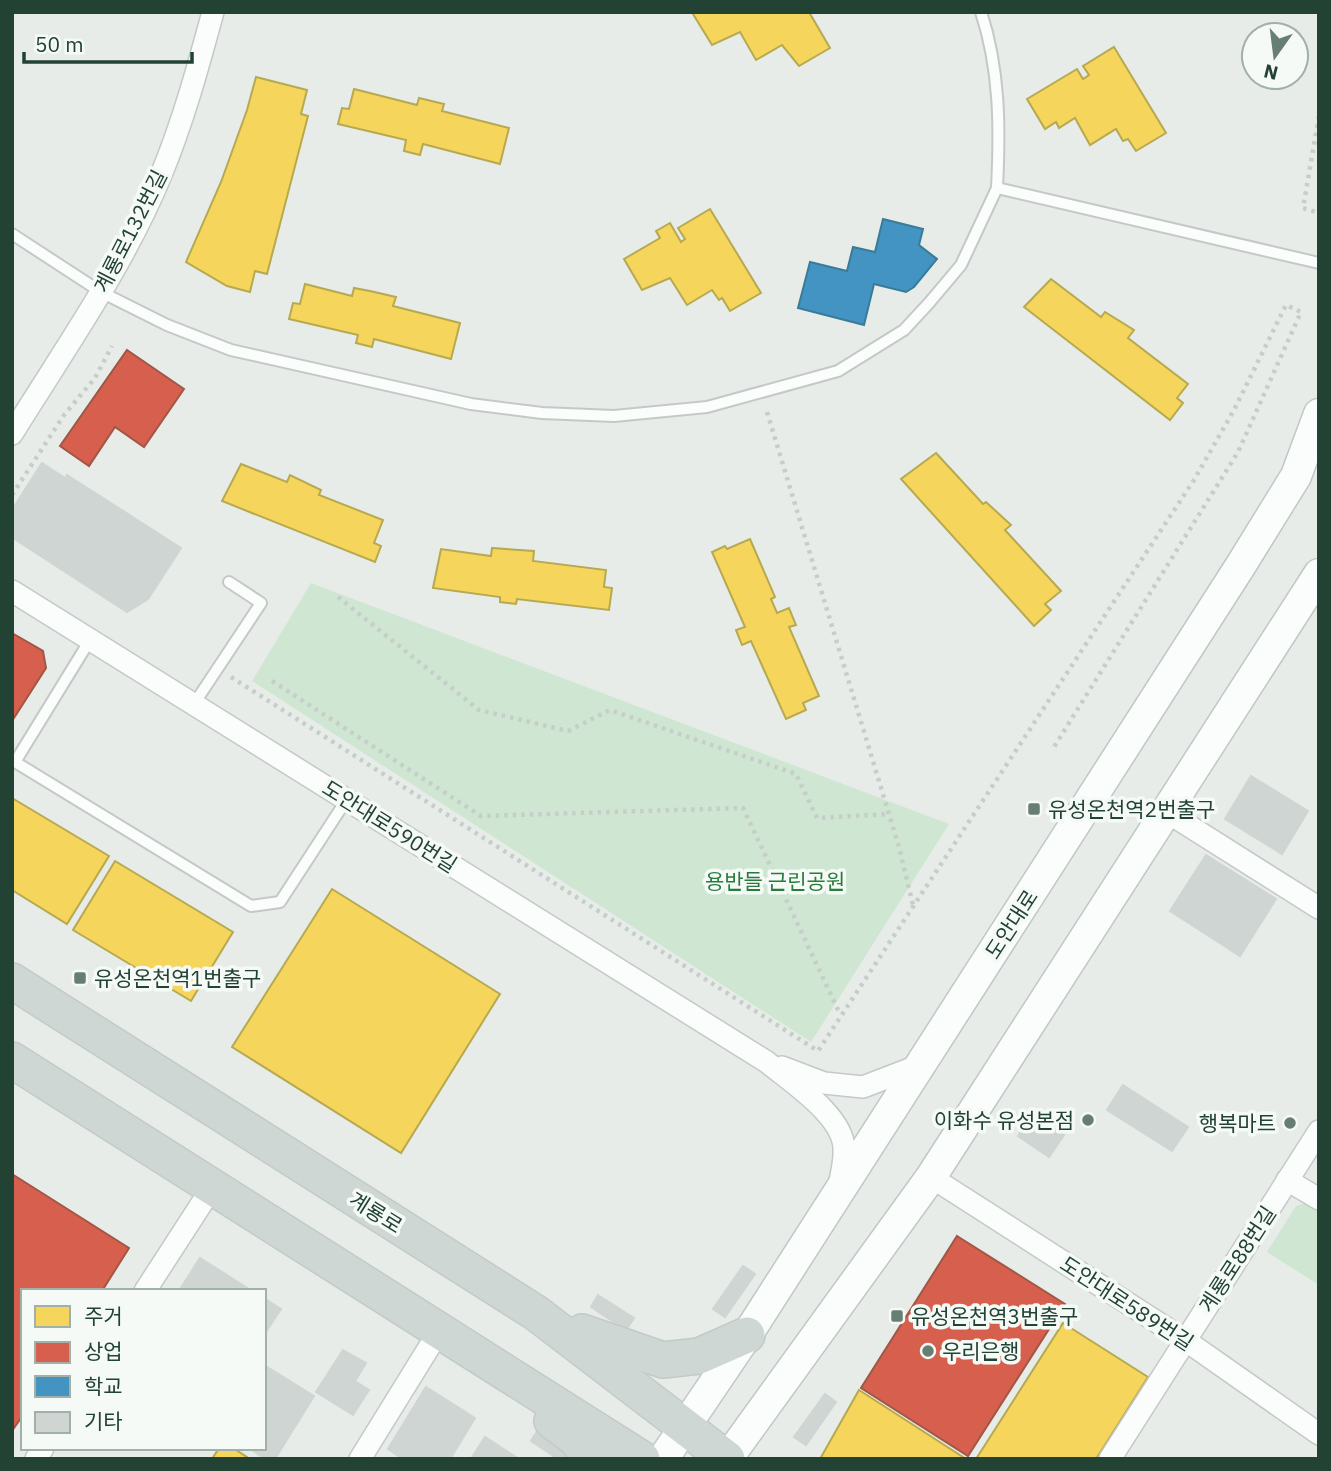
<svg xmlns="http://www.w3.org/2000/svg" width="1331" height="1471" viewBox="0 0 1331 1471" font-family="'IBM Plex Sans','Noto Sans KR',sans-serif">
<rect width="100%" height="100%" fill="#e7ece9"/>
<g fill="#cfe6d2">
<polygon points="311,583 949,824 811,1042 252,681"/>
<polygon points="1314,1200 1319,1203 1319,1285 1267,1252 1296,1206"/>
</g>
<g fill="#f6d55c" stroke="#b6a950" stroke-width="2">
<polygon points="696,12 809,12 830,48 799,66 782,45 756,60 740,32 712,45 693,14"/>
<polygon points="1114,47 1166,133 1136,151 1128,139 1123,141 1116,129 1090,145 1075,118 1059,128 1056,122 1045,129 1027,99 1077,69 1083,79 1089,75 1083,66"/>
<polygon points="256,77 307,90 301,114 308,116 267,274 255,271 250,292 227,286 186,262 221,182 247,110"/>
<polygon points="354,89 417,105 419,98 444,104 442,111 509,128 500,164 423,144 420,155 404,151 406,140 338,124 342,108 349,109"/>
<polygon points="710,209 761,293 730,311 722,298 719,300 712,290 687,305 670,278 642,290 624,259 660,238 656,231 670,223 681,242 685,239 678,228"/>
<polygon points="1051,279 1101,317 1105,312 1134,330 1128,338 1188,384 1177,398 1183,403 1170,420 1024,307"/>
<polygon points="305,284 352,296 354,288 370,291 396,297 393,306 460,323 451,359 374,339 372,347 356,343 358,335 289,319 293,303 300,304"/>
<polygon points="936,453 983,504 986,502 1011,525 1005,530 1061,591 1045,604 1051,610 1034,626 901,479"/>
<polygon points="241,464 287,482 290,475 321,490 319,495 383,520 374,543 381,546 375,562 222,501"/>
<polygon points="750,539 775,597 771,599 777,613 789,608 796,625 789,627 819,696 803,703 806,710 786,719 751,641 742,645 736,630 745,627 712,552 725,546 727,549"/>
<polygon points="492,548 534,551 533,561 606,570 604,587 612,588 609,610 517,599 516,604 500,602 500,597 433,588 441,549 491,556"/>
<polygon points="12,798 109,856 67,924 12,890"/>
<polygon points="115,861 233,932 191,1001 73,930"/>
<polygon points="332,889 500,994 401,1153 232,1047"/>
<polygon points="1063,1323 1148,1377 1096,1459 976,1459"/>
<polygon points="859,1390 966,1459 820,1459"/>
<polygon points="219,1448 233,1448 250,1459 212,1459"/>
</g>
<g fill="#d6604d" stroke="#a05746" stroke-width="2">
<polygon points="127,350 184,389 144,447 115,427 89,466 60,446"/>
<polygon points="12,633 43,651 46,668 12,721"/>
<polygon points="12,1174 129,1248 102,1291 23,1291 23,1415 12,1431"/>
<polygon points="957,1236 1065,1304 968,1456 861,1388"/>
</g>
<polygon fill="#4393c3" stroke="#397b98" stroke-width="2" points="883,219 923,229 919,245 937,259 914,287 906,292 874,284 864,325 798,308 810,262 847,271 853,247 875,252"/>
<g fill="#cfd5d2" stroke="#cfd5d2" stroke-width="2">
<polygon points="42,463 65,478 67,475 181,548 148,599 127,612 13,538 12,510"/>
<polygon points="1251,776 1308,811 1282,854 1225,819"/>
<polygon points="1206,855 1276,899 1240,956 1170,911"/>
<polygon points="1123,1085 1188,1127 1172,1151 1107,1110"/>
<polygon points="1033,1114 1064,1135 1049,1157 1018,1136"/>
<polygon points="200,1258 252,1291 179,1291"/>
<polygon points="743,1266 755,1274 725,1317 713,1309"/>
<polygon points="598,1295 634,1318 626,1330 591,1307"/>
<polygon points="264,1298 281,1309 264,1335"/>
<polygon points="343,1350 366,1363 355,1381 369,1390 353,1415 316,1392"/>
<polygon points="264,1365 314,1396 275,1459 265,1459 249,1448 264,1448"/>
<polygon points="426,1387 475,1418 450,1459 403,1459 388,1449"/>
<polygon points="825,1394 836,1402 806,1445 794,1437"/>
<polygon points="538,1430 576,1459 558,1459 531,1441"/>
<polygon points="485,1437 519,1459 471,1459"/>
</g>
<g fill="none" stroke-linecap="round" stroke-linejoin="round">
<defs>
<g id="service">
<path d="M981,12C1000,70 1000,128 997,188"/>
<polyline points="12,234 101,292 167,325 231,350 471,404 542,413 614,416 707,407 838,371 904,330 929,303 961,265 997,188 1319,263"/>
<polyline points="90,640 15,762 251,906 280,902 347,799"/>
<polyline points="194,704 261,603 229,582"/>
</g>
<g id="minor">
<path d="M12,434C64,350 123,267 161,175C183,122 198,67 213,12"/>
<path d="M12,591L767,1062C791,1082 844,1116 844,1149C845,1161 841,1174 839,1186"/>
<polyline points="1167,812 1319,908"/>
<polyline points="782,1067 824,1083 863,1087 920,1065"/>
<polyline points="931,1177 1185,1340 1319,1434"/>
<polyline points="1287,1180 1319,1199"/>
<polyline points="145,1291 213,1186"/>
<polyline points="36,1459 43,1448"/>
<polyline points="360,1459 441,1328"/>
<polyline points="1110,1459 1319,1131"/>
</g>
<g id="secondary">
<polyline points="663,1459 747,1335 1241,565 1296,476 1319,414"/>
<polyline points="727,1459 931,1177 1319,574"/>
</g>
<g id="primary">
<polyline points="12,981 536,1313 727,1459"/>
<polyline points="12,1060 642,1459"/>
<polyline points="582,1332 663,1360 699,1356 747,1335"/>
<polyline points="552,1421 575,1438 592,1459"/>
</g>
</defs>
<use href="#service" stroke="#c4c9c6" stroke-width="14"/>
<use href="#minor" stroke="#c4c9c6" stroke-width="24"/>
<use href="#secondary" stroke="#c0c8c4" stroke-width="33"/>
<use href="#primary" stroke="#c2cbc7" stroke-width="38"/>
<g stroke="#c6cec9" stroke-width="4.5" stroke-dasharray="3.5 5" stroke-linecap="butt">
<polyline points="1319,116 1303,208 1319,213"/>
<polyline points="767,412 899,847 913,905"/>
<polyline points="12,495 64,415 95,378 112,346"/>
<polyline points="338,597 479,710 568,731 610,710 796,774 817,818 889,814"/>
<polyline points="231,677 818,1051 1194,480 1234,410 1286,305 1301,312 1238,452 1054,747"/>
<polyline points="272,681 481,816 743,808 840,1014"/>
</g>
<use href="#service" stroke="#fbfcfc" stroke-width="10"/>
<use href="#minor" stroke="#fbfcfc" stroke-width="21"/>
<use href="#secondary" stroke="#fbfcfc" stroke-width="30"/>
<use href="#primary" stroke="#ced7d3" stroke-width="35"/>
</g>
<g fill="#677e73" stroke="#f5faf7" stroke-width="2.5">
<rect x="1027" y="802" width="14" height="14" rx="3.5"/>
<rect x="73" y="971" width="14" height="14" rx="3.5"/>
<circle cx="1088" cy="1120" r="7"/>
<circle cx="1290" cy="1123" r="7"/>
<rect x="890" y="1309" width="14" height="14" rx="3.5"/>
<circle cx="928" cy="1351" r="7"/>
</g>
<g text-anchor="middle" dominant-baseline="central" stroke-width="7" stroke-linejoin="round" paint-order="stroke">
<g font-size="21" fill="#224234" stroke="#f5faf7">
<text transform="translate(130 231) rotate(-63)">계룡로132번길</text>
<text transform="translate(390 826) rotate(32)">도안대로590번길</text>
<text transform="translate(1011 924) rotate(-57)">도안대로</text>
<text transform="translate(376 1212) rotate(32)">계룡로</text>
<text transform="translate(1237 1259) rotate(-57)">계룡로88번길</text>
<text transform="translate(1127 1303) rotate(33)">도안대로589번길</text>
</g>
<g font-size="21" fill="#224234" stroke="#f5faf7" text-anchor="start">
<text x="1048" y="809">유성온천역2번출구</text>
<text x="94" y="978">유성온천역1번출구</text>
<text x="1074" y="1120" text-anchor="end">이화수 유성본점</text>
<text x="1276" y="1123" text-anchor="end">행복마트</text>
<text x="911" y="1316">유성온천역3번출구</text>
<text x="942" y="1351">우리은행</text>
</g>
<g font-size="21" fill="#287c3c" stroke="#f5faf7">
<text x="775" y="881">용반들 근린공원</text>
</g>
</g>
<rect width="1331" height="1471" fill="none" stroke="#224234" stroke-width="28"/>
<rect x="21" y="1289" width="245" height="161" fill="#f5faf7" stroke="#a1b0a9" stroke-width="2"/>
<rect x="35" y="1306" width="35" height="21" fill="#f6d55c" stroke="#a1b0a9" stroke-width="2"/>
<text x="84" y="1324" font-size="21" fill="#224234">주거</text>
<rect x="35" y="1342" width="35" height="21" fill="#d6604d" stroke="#a1b0a9" stroke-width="2"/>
<text x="84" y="1359" font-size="21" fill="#224234">상업</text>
<rect x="35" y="1376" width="35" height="21" fill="#4393c3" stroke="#a1b0a9" stroke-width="2"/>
<text x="84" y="1394" font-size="21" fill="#224234">학교</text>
<rect x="35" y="1412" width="35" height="21" fill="#cfd5d2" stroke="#a1b0a9" stroke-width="2"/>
<text x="84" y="1429" font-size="21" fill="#224234">기타</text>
<g transform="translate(1275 56) rotate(194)"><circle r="33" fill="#f5faf7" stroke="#a1b0a9" stroke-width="2"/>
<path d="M0-5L12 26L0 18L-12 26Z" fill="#677e73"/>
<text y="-10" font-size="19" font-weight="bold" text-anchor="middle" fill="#224234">N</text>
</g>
<path d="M24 52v10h168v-10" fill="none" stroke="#224234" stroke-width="3.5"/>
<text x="35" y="52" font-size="21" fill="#224234" stroke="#f5faf7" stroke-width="5" paint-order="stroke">50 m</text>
</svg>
